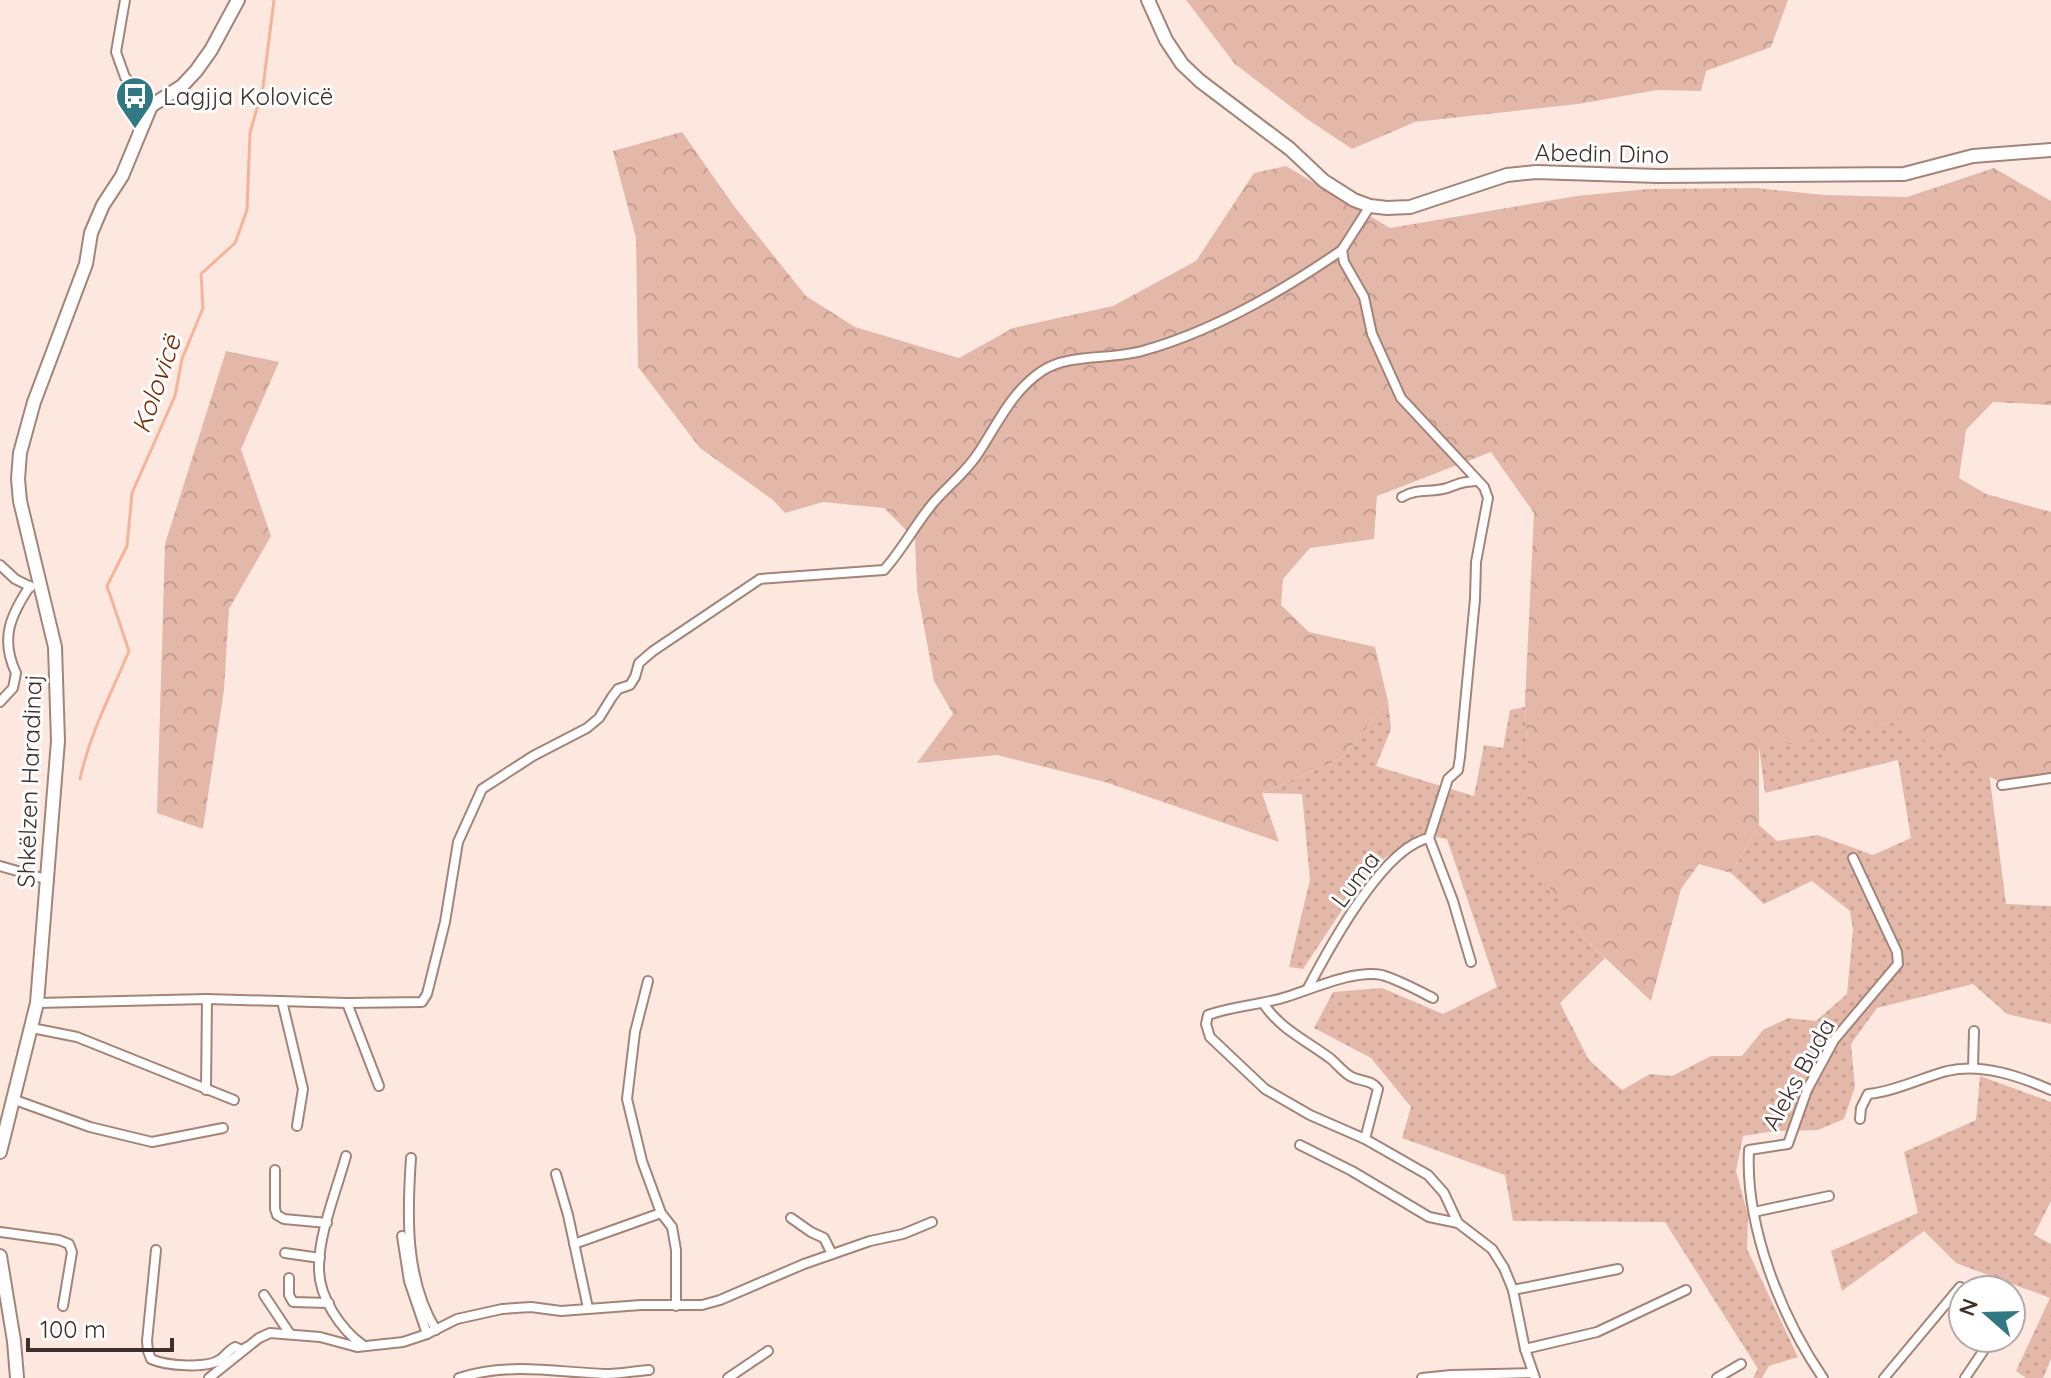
<svg xmlns="http://www.w3.org/2000/svg" width="2051" height="1378" viewBox="0 0 2051 1378" font-family="Quicksand,sans-serif">
<defs>
<pattern id="grass-dots" width="8" height="8" patternUnits="userSpaceOnUse" patternTransform="scale(2)"><rect width="8" height="8" fill="#e3b8a8"/><path d="M2 2h.1M6 6h.1" fill="none" stroke="#c49e91" stroke-width="1.8" stroke-linecap="round"/></pattern>
<pattern id="forest-crowns" width="20" height="18" patternUnits="userSpaceOnUse" patternTransform="scale(2)"><rect width="20" height="18" fill="#e3b8a8"/><path d="M2 6a3 3 0 1 1 6 0M12 15a3 3 0 1 1 6 0" fill="none" stroke="#c49e91"/></pattern>
</defs>
<rect width="100%" height="100%" fill="#fde8e0"/>
<g fill="url(#grass-dots)">
<polygon points="1388,701 1391,729 1376,766 1474,796 1484,745 1503,748 1510,710 1525,707 1533,857 1583,937 1605,958 1560,1003 1589,1060 1622,1090 1650,1074 1672,1076 1711,1056 1742,1056 1763,1030 1788,1018 1816,1021 1847,994 1853,930 1850,911 1812,881 1764,904 1731,873 1759,825 1777,841 1818,835 1873,855 1911,838 1898,760 1765,793 1759,747 1891,722 1985,741 2006,904 2051,906 2051,1024 2007,1014 1973,984 1877,1008 1851,1044 1855,1087 1844,1119 1818,1130 1775,1131 1743,1136 1736,1171 1748,1215 1747,1249 1798,1357 1769,1366 1762,1378 1753,1378 1758,1369 1665,1222 1513,1221 1505,1175 1402,1138 1411,1107 1371,1058 1314,1028 1333,992 1382,988 1443,1014 1497,987 1447,839 1419,834 1378,863 1342,910 1303,969 1289,967 1310,880 1302,794 1262,793 1342,758"/>
<polygon points="1980,1076 2051,1102 2051,1201 2034,1235 2051,1244 2051,1359 2043,1378 2026,1378 2016,1371 2050,1298 1956,1263 1924,1231 1842,1291 1831,1251 1918,1213 1904,1152 1976,1120"/>
</g>
<g fill="url(#forest-crowns)">
<polygon points="1186,0 1788,0 1771,47 1706,71 1701,91 1657,90 1578,104 1415,122 1352,149 1307,119 1235,64"/>
<polygon points="682,132 734,206 806,296 855,327 959,358 1013,328 1113,306 1196,261 1254,173 1286,166 1390,228 1577,196 1648,189 1757,188 1824,195 1907,197 1994,168 2051,201 2051,405 1993,402 1966,430 1959,478 1986,494 2051,512 2051,774 2003,784 1891,722 1797,743 1759,747 1759,825 1731,873 1699,864 1681,889 1651,1001 1583,937 1542,875 1527,859 1528,769 1525,702 1534,513 1491,452 1377,496 1374,539 1310,548 1283,579 1281,605 1309,632 1375,647 1388,701 1342,758 1262,793 1279,842 1105,782 997,755 917,763 953,714 934,681 917,589 915,539 884,508 823,502 785,513 773,500 700,448 638,367 636,238 613,151"/>
<polygon points="226,351 279,362 241,449 271,536 229,609 224,690 203,829 157,813 165,544"/>
</g>
<g fill="none" stroke-linecap="round" stroke-linejoin="round">
<path stroke="#f7b398" stroke-width="3" d="M80,779C90,733 111,694 129,651L107,586L127,546L132,493L175,396L182,359L203,308L201,274L235,243L247,210L250,133L263,87L274,0"/>
<defs>
<g id="street">
<polyline points="125,0 116,52 125,77 151,106"/>
<polyline points="1370,206 1342,250 1344,262 1364,297 1372,334 1401,398 1484,487 1488,498 1476,562 1475,599 1460,757 1458,770 1448,779 1429,838"/>
<path d="M1402,497C1416,488 1432,493 1447,488C1461,483 1461,482 1477,481"/>
<polyline points="0,565 15,579 31,587"/>
<path d="M0,702L13,688L16,673C0,639 10,616 30,586"/>
<polyline points="2002,785 2051,778"/>
<polyline points="0,866 49,880"/>
<polyline points="648,981 635,1032 627,1099 642,1161 661,1213 672,1227 676,1250 676,1306"/>
<path d="M1308,988C1329,948 1383,847 1429,838L1453,901L1471,962"/>
<path d="M1433,998C1417,990 1399,980 1382,975C1355,969 1312,989 1286,997C1261,1005 1233,1006 1208,1015L1206,1024L1210,1037L1265,1089L1310,1115L1365,1139L1428,1175L1444,1193L1458,1223L1492,1249L1504,1268L1513,1290L1525,1349L1535,1378"/>
<polyline points="282,1001 303,1089 297,1126"/>
<path d="M37,1003L207,999L347,1003L422,1002L427,994L445,922L458,842L482,789L533,756L587,728L599,718L612,697L618,689L630,685L635,677L639,663L653,651L760,579L884,570C903,549 916,523 934,502C949,485 967,471 979,452C998,423 1012,391 1042,371C1069,353 1110,360 1142,351C1211,332 1284,290 1342,250"/>
<polyline points="347,1003 379,1086"/>
<path d="M1263,1003C1281,1030 1306,1040 1331,1059C1337,1064 1343,1072 1350,1076C1360,1082 1371,1079 1378,1089L1365,1139"/>
<polyline points="32,1028 77,1037 234,1100"/>
<polyline points="1973,1068 1974,1031"/>
<polyline points="206,1090 207,999"/>
<polyline points="15,1100 90,1127 152,1142 223,1128"/>
<path d="M1860,1119L1861,1108L1868,1094C1896,1091 1921,1078 1947,1071C1982,1063 2019,1076 2051,1090"/>
<polyline points="1300,1145 1352,1171 1429,1217 1458,1223"/>
<path d="M346,1156C337,1189 319,1233 319,1266C318,1297 341,1330 364,1346"/>
<path d="M411,1158C407,1215 405,1280 436,1330"/>
<polyline points="275,1170 275,1209 277,1215 284,1219 327,1223"/>
<polyline points="556,1174 568,1215 588,1308"/>
<polyline points="1754,1212 1829,1196"/>
<polyline points="791,1218 811,1232 824,1238 832,1254"/>
<polyline points="0,1232 59,1240 69,1244 72,1252 63,1306"/>
<polyline points="402,1236 409,1281 427,1334"/>
<polyline points="574,1244 661,1213"/>
<path d="M156,1250L147,1341L148,1351L151,1359C166,1366 208,1369 221,1359C226,1355 229,1350 235,1347L242,1350L247,1347"/>
<polyline points="285,1253 320,1258"/>
<polyline points="289,1278 289,1295 293,1302 329,1303"/>
<polyline points="1513,1290 1618,1269"/>
<polyline points="264,1295 290,1334"/>
<polyline points="1525,1349 1597,1332 1686,1290"/>
<polyline points="209,1378 259,1338 270,1333 320,1337 357,1347 403,1342 427,1334 457,1319 502,1309 531,1307 561,1311 641,1305 702,1305 720,1300 804,1264 870,1241 903,1234 932,1222"/>
<path d="M459,1378C509,1362 554,1372 605,1374C620,1374 634,1371 649,1370"/>
<polyline points="728,1378 768,1351"/>
<polyline points="1422,1378 1451,1375 1533,1373"/>
<polyline points="1717,1378 1741,1364"/>
<path d="M1823,1378C1781,1317 1745,1226 1749,1150L1788,1144L1807,1090L1834,1040L1898,964L1897,952L1853,858"/>
<polyline points="1884,1378 1960,1287"/>
<polyline points="1965,1378 1992,1338"/>
</g>
<g id="secondary">
<polyline points="1148,0 1166,40 1182,64 1200,81 1290,149 1324,181 1354,200 1370,206 1387,208 1410,207 1507,175 1536,172 1658,176 1904,174 1973,156 2051,150"/>
<polyline points="0,1152 37,1003 58,741 55,647 20,501 18,479 20,453 34,402 86,264 91,233 103,205 122,176 151,106 182,86 196,71 211,50 238,0"/>
<polyline points="0,1256 14,1341 17,1378"/>
</g>
</defs>
<use href="#street" stroke="#a38478" stroke-width="12"/>
<use href="#secondary" stroke="#a38478" stroke-width="16"/>
<use href="#street" stroke="#fff" stroke-width="8"/>
<use href="#secondary" stroke="#fff" stroke-width="12"/>
</g>
<defs>
<symbol id="bus-pin" viewBox="-11 -11 22 30"><path d="M0 17L-7.5 6A9.5 9.5 0 1 1 7.5 6Z" fill="#317982" stroke="#fff"/><path d="M-5-6H5V4H4V6H2V4H-2V6H-4V4H-5ZM-3.5-4V0h7V-4ZM-3.5 1.2v1.5H-2V1.2ZM2 1.2v1.5H3.5V1.2Z" fill="#fff"/></symbol>
</defs>
<g fill-rule="evenodd">
<use href="#bus-pin" x="113" y="74" width="44" height="60"/>
</g>
<g text-anchor="middle" dominant-baseline="central" stroke-width="6" stroke-linejoin="round" paint-order="stroke">
<g font-size="24" fill="#3d2f2a" stroke="#fff" text-anchor="start">
<text x="163" y="96">Lagjja Kolovicë</text>
</g>
<g font-size="24" fill="#3d2f2a" stroke="#fff">
<text transform="translate(1602 153) rotate(1)">Abedin Dino</text>
<text transform="translate(29 781) rotate(-88)">Shkëlzen Haradinaj</text>
<text transform="translate(1355 879) rotate(-53)">Luma</text>
<text transform="translate(1798 1074) rotate(-61)">Aleks Buda</text>
</g>
<g font-size="26" font-style="italic" fill="#782a00" stroke="#fff">
<text transform="translate(156 384) rotate(-71)">Kolovicë</text>
</g>
</g>
<g transform="translate(1987 1314) rotate(290)"><circle r="38" fill="#ffffff" stroke="#b1acaa" stroke-width="2"/>
<path d="M0-6L14 30L0 20L-14 30Z" fill="#317982"/>
<text y="-12" font-size="22" font-weight="bold" text-anchor="middle" fill="#3d2f2a">N</text>
</g>
<path d="M28 1338v12h144v-12" fill="none" stroke="#3d2f2a" stroke-width="4"/>
<text x="40" y="1338" font-size="24" fill="#3d2f2a" stroke="#ffffff" stroke-width="6" paint-order="stroke">100 m</text>
</svg>
